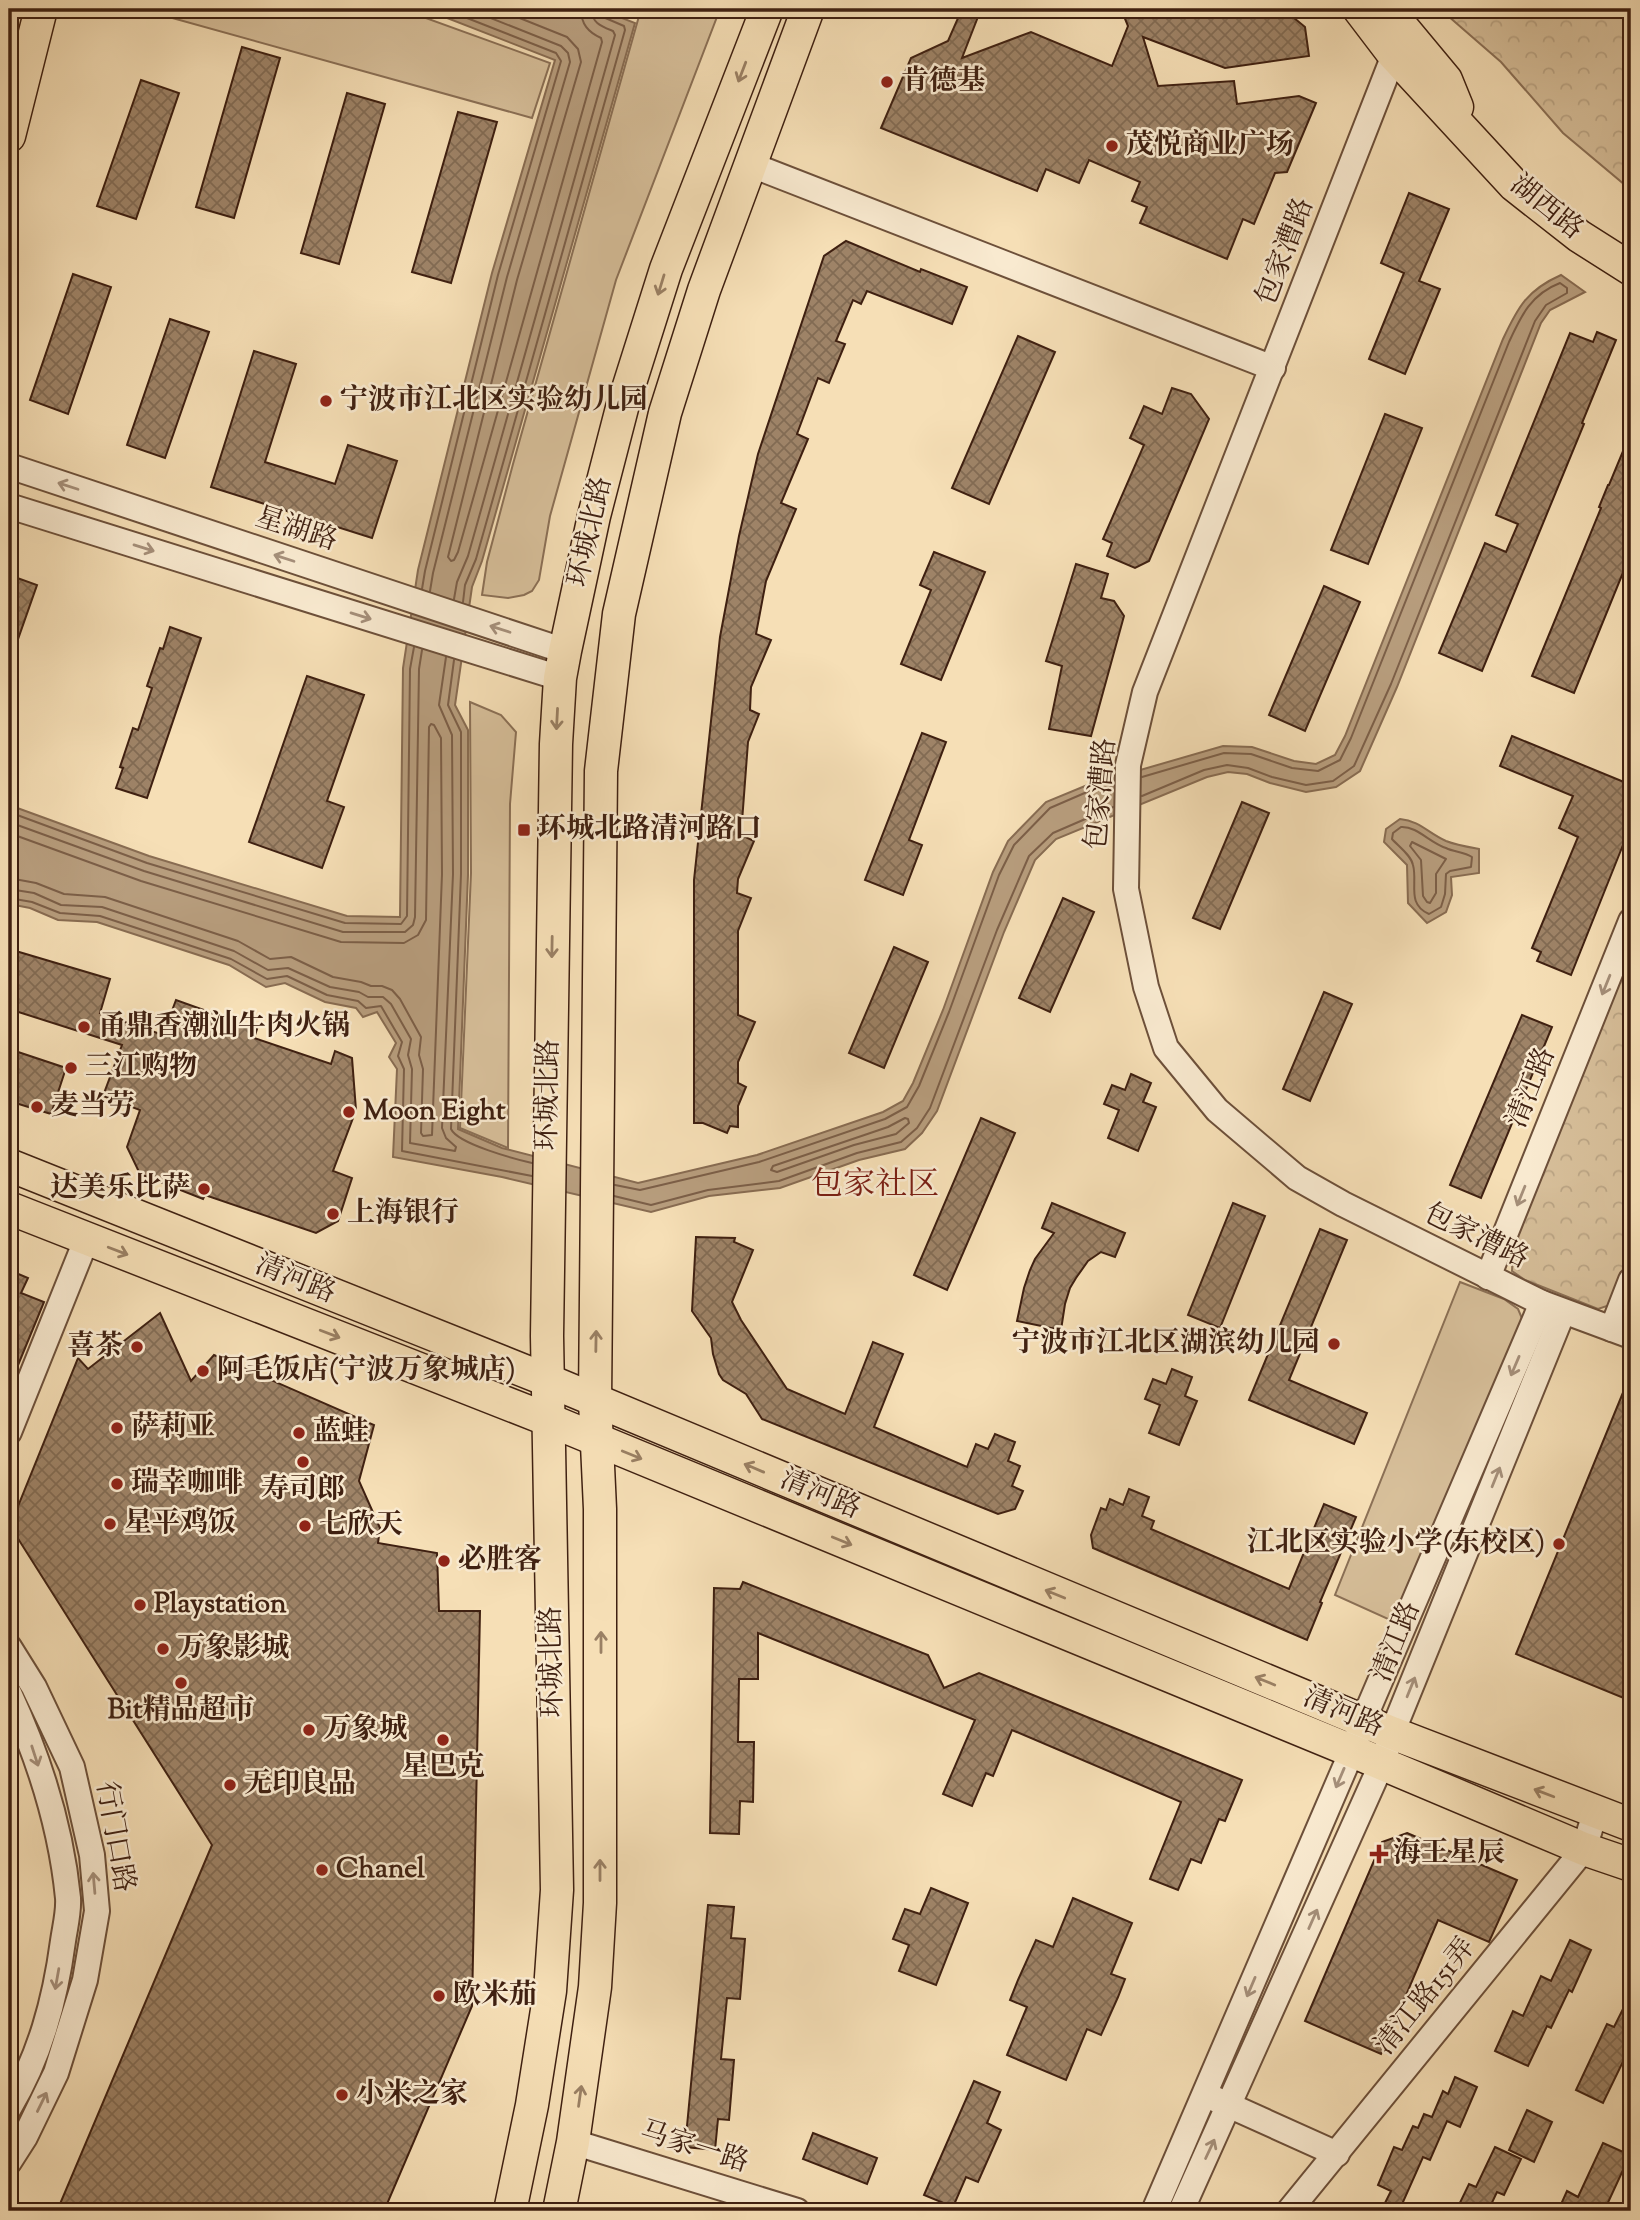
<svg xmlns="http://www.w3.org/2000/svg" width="1640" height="2220" viewBox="0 0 1640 2220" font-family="'Sorts Mill Goudy','Noto Serif SC',serif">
<defs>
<pattern id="park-crowns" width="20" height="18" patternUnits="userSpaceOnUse" patternTransform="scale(1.75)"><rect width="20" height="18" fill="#d7bf9a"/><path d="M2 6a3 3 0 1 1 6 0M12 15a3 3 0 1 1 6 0" fill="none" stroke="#baa484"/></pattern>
<pattern id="building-cross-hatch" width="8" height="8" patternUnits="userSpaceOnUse" patternTransform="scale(1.75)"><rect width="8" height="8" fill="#9e8367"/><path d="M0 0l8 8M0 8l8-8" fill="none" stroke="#826b53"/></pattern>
</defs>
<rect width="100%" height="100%" fill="#f6dfb6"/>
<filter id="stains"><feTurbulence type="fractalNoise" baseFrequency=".00286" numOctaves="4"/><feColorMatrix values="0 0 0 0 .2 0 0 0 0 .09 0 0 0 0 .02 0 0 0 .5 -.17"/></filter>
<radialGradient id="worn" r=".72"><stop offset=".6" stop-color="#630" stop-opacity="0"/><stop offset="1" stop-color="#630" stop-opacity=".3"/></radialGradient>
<g fill="#d7bf9a" stroke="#8b7056" stroke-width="2">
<polygon points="140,9 401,9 550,63 532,118"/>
<polygon points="641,9 720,9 616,280 550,516 539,580 532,591 524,595 508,598 482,595 487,562 513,464"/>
<polygon points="470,702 501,715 516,732 510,804 508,1148 460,1128 471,873"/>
<polygon points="1460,1282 1504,1299 1518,1309 1524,1323 1399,1624 1335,1595"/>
</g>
<g fill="url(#park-crowns)" stroke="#8b7056" stroke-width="2">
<polygon points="1440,9 1631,9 1631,190 1563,133 1501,62"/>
<polygon points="1631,952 1631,1260 1613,1304 1598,1309 1525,1280 1512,1271 1513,1248"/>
</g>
<g fill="#b89e7e" stroke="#886c52" stroke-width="2">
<path d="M424,9H599L635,23L482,561L472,587L455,705L468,730V875L458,1129L502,1148L638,1183L757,1155L883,1112L903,1101L913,1083L943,1010L993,872L1008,841L1046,802L1085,786L1223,746L1252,747L1294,761L1316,764L1335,755L1345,736L1503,339C1518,307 1527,290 1561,275L1585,292L1550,310L1541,323L1397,687L1360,771L1336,787L1306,792L1270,783L1247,774L1228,772L1207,777L1056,839L1035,860L1004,932L937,1111L922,1133L905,1149L859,1160L780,1188L709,1196L651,1212L502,1177L393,1157L397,1069L389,1057L396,1043L377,1012L363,1017L356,1008L325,1002L285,983L266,987L229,965L97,922L58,920L30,908L9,904V805L149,856L347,916L400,917L403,668L418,570L492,273L555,60Z"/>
<path d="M1400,819C1420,821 1428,833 1446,841C1456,845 1468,847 1479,849V873L1451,877L1452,895L1446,912L1427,923L1408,903L1407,865L1384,842L1386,829Z"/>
</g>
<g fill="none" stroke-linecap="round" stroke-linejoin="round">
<g stroke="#7c5f48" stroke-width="2">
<path d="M497,9L567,37L578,49L581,62L517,280L448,557L451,561L454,560L458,552L602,42L601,38C588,32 581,24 581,9"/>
<polyline points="422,589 425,571 498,275 561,61 556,53 444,9"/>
<polyline points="430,591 433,573 507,277 570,62 568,53 561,46 468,9"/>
<path d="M454,599L457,582L468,556L615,35L613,31C601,26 592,23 591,9"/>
<polyline points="463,602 465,585 476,559 625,30 624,26 603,17 600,9"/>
<path d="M454,660L448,705L461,732V874L451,1129C458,1144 515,1159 532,1163"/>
<path d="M1142,796L1204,770L1227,765L1248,768L1272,777L1306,785L1333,781L1354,766L1391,684L1535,321L1546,305L1567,293V288L1560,283C1531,294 1521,316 1509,342L1351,738L1340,760L1318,771L1292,768L1251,754L1224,753L1142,777"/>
<polyline points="9,812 147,863 345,923 401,924 407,916 410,669 414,647"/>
<polyline points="9,822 144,871 343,932 405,932 413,925 415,917 419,669 422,650"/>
<path d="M1401,827C1417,826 1430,843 1446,848C1454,852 1464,852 1472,857L1471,867L1450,871L1446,874L1445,894L1441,907L1429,914C1406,904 1418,883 1413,865C1411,855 1398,846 1392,839L1393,833Z"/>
<polyline points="9,833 141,881 341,942 404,943 418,935 426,920 429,727 431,724 434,725 441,738 442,874 432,1135 423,1136 421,1133 423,1069 419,1055 421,1037 400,999 392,990 382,986 371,986 361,982 333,977 291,957 270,959 238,941 105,897 64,894 36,883 9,878"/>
<polygon points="1412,842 1446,859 1436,874 1436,893 1430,903 1427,902 1423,896 1421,860 1410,846"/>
<polyline points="9,889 34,893 61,905 102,907 234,951 268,970 288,968 330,987 359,992 368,997 383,997 391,1004 411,1039 408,1055 412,1069 410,1143 455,1151 456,1147 446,1138 442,1128 453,874 452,735 439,705 446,657"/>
<polyline points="9,898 32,902 60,913 100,916 231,959 267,979 287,976 327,995 358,1001 366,1008 381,1006 402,1042 398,1056 404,1069 402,1151 532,1176"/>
<polygon points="905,1118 908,1119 909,1123 896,1134 854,1145 777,1172 771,1170 773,1166 888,1127"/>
<polyline points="615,1185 640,1190 759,1162 885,1119 907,1107 919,1086 949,1012 999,875 1014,845 1050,808 1087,792 1114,785"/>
<polyline points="614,1196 651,1205 708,1190 779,1181 857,1153 901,1142 917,1128 930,1108 997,930 1029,856 1053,833 1113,807"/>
</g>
</g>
<g fill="url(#building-cross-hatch)" stroke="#3f2011" stroke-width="2">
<polygon points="962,9 981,9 962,58 1031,32 1112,66 1128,26 1121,9 1283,9 1305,27 1309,56 1225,68 1143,37 1158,86 1234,81 1237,104 1299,96 1316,103 1287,172 1275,173 1254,224 1243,219 1227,259 1140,223 1147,207 1132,201 1140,182 1089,160 1079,183 1046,169 1037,191 881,128 911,58 948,41"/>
<polygon points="242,47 280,58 234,218 196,207"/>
<polygon points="141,80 179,93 136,219 97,206"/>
<polygon points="347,93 385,104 339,264 301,253"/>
<polygon points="458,112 497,122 451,283 412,272"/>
<polygon points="1409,193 1449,209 1419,281 1440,289 1405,374 1369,359 1404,273 1381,263"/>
<polygon points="846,241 920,272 921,269 967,287 952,324 867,291 861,304 853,300 836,341 845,344 829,383 818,378 797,434 808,439 781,503 796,509 766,581 756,634 771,640 751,687 750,710 759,714 748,742 741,835 754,841 738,879 737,893 751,898 738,931 738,1015 755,1022 738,1062 738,1083 746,1087 738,1106 738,1127 730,1126 727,1133 703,1123 694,1123 694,880 720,637 739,536 758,454 824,256"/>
<polygon points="73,274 111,287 68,414 30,400"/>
<polygon points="170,319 209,332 165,458 127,445"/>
<polygon points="1597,332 1616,340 1582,423 1584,424 1482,671 1439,653 1485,543 1506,552 1518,524 1496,515 1570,333 1593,342"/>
<polygon points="1018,336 1055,352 989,504 952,488"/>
<polygon points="254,351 296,364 265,462 335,484 348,445 397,461 372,538 211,487"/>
<polygon points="1172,388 1191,394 1209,419 1149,561 1135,568 1107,556 1112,543 1103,539 1144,445 1130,438 1144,406 1162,414"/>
<polygon points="1385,414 1422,428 1368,564 1331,550"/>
<polygon points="1631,432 1631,553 1574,693 1532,676 1601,508 1599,507 1608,485 1609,485"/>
<polygon points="934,552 985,572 941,680 901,664 931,590 920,585"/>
<polygon points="1076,564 1108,574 1101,598 1114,601 1124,616 1091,736 1049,729 1062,666 1046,661"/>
<polygon points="9,575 37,585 11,659 9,658"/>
<polygon points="1324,586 1360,602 1305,731 1269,715"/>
<polygon points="170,627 201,638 147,798 116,788 123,768 120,767 133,728 138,730 152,688 147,686 160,648 163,649"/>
<polygon points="307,676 364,695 327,801 344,807 322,868 249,842"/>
<polygon points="922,733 946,742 909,840 922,845 903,895 865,880"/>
<polygon points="1512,736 1624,782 1631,825 1571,975 1537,961 1541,952 1532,948 1578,837 1559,828 1573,796 1500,766"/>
<polygon points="1242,802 1269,813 1220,929 1193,918"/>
<polygon points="1063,898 1094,912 1050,1012 1019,998"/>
<polygon points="894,947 928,962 884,1068 849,1053"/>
<polygon points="9,949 110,979 100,1013 163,1035 176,1000 257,1029 254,1038 331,1064 335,1051 352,1058 356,1110 333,1171 352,1178 338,1221 316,1233 205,1195 203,1199 140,1174 127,1147 140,1110 103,1096 122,1045 9,1009"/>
<polygon points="1324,992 1352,1004 1310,1101 1283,1089"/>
<polygon points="1522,1015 1552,1027 1481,1198 1450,1185"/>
<polygon points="9,1049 66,1068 51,1114 9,1101"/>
<polygon points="1131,1074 1151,1083 1143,1102 1156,1107 1138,1151 1108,1138 1119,1110 1104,1104 1112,1085 1125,1090"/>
<polygon points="981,1118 1015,1133 947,1290 914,1275"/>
<polygon points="1052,1203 1125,1233 1115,1257 1101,1252 1088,1261 1076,1278 1070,1288 1065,1304 1061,1330 1017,1321 1024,1288 1030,1270 1035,1259 1054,1233 1042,1228"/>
<polygon points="1233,1203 1265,1216 1220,1328 1188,1315"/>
<polygon points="1320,1229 1347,1240 1289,1380 1367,1413 1354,1444 1249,1400"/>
<polygon points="696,1237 735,1238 734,1242 753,1250 732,1302 741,1320 787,1389 845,1414 873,1342 903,1354 874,1427 967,1467 976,1444 988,1449 995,1434 1015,1442 1008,1461 1020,1466 1012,1486 1023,1491 1015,1509 998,1514 762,1419 746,1394 723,1380 719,1374 713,1354 711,1338 692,1311"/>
<polygon points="9,1270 28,1278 21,1293 44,1302 9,1387"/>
<polygon points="160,1313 191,1381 214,1355 374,1425 359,1481 380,1528 378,1543 437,1553 439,1611 480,1611 472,2006 384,2211 57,2211 212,1845 10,1526 78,1358 88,1369"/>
<polygon points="1172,1369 1192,1377 1185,1396 1197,1401 1179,1445 1149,1433 1160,1405 1145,1399 1153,1379 1166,1384"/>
<polygon points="1631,1373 1631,1701 1516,1654"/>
<polygon points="1129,1489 1149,1497 1142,1516 1154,1521 1151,1529 1289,1589 1324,1504 1356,1517 1320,1602 1322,1603 1307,1640 1093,1548 1091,1535 1101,1508 1106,1510 1110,1499 1123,1505"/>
<polygon points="743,1582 928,1655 944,1688 979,1673 1242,1780 1225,1821 1219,1819 1201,1863 1191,1859 1178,1890 1150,1879 1181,1802 1012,1730 993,1776 986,1773 972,1806 943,1794 975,1720 758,1633 758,1679 739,1679 738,1742 754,1742 753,1802 740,1801 739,1834 710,1833 714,1588 740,1589"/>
<polygon points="1407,1833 1517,1880 1489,1942 1438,1920 1381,2054 1305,2021 1382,1842"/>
<polygon points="931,1888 968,1903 936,1985 899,1971 909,1945 893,1939 905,1909 920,1914"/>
<polygon points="1073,1898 1132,1923 1111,1974 1125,1979 1118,1997 1101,2035 1087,2029 1066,2080 1007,2055 1027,2007 1010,2000 1018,1980 1036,1940 1053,1947"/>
<polygon points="708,1905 734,1907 731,1938 745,1939 740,1999 727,1998 721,2059 734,2060 729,2120 718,2119 715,2150 685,2147"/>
<polygon points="1570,1940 1591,1950 1572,1992 1569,1990 1551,2028 1547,2026 1528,2066 1495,2051 1513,2011 1523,2016 1541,1976 1551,1981"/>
<polygon points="1631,1993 1631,2045 1603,2103 1576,2090 1607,2024 1614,2027"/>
<polygon points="1455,2077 1477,2087 1460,2127 1447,2121 1430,2160 1423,2157 1399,2211 1381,2211 1391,2191 1378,2185 1394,2147 1402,2150 1413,2126 1418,2128 1424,2114 1432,2117 1443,2091 1448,2094"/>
<polygon points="974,2081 1000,2092 987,2123 1001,2130 978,2182 966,2177 953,2207 924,2195"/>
<polygon points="1527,2110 1552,2122 1534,2162 1509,2150"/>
<polygon points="813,2133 877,2158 867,2184 803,2159"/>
<polygon points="1603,2143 1630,2155 1605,2209 1610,2211 1558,2211 1567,2191 1578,2197"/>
<polygon points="1495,2147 1521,2159 1504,2195 1497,2192 1488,2211 1456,2211 1469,2184 1476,2187"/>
</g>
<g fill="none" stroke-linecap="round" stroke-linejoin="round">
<defs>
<g id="minor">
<polyline points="1404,46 1394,55 1145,692 1128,765 1126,889 1146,987 1166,1048 1217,1110 1297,1178 1343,1204 1542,1303 1631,1336"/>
<polyline points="749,164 1273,368"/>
<polyline points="9,466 565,651"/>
<polyline points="9,506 560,678"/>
<polyline points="1488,1277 1631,921"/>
<polyline points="1612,1329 1631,1280"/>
<polyline points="9,1432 87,1238"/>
<polyline points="9,1647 34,1687 72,1767 92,1855 97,1911 85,1980 56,2073 25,2137 9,2162"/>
<path d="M9,1693C39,1758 61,1826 68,1898C69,1912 65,1927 63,1941C55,2001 40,2056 9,2108"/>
<polyline points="1215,2099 1337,2154"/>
<polyline points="573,2142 797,2211"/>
<polyline points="1154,2211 1352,1751 1363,1721 1542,1303"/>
<polyline points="1181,2211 1382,1763 1392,1733 1563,1312"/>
<polyline points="1289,2211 1584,1849 1595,1813"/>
</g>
<g id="major">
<polyline points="1359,9 1394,55 1514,185 1579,236 1631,269"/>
<polyline points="1387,9 1446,80 1457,107"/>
<polyline points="9,136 41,9"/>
<polyline points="9,1165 547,1380 1392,1733 1631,1825"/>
<polyline points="9,1208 549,1420 1352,1751 1584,1849 1631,1865"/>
<polyline points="510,2211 532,2105 550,1991 557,1890 547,1336 556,744 560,678 565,651 594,516 622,408 666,269 767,9"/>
<polyline points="559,2211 573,2142 595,1987 600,1903 600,1509 595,1401 601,771 619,614 665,413 704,290 808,9"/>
</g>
</defs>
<use href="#minor" stroke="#6d503a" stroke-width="28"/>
<use href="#major" stroke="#3f2011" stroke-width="35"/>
<use href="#minor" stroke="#f9ead0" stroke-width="24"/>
<use href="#major" stroke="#f6dfb6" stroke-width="32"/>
</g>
<defs><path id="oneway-shaft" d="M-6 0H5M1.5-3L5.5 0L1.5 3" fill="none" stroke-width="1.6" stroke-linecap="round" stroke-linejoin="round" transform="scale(1.75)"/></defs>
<g stroke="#9a8064">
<use href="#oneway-shaft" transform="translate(742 72) rotate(111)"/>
<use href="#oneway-shaft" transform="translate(661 285) rotate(107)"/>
<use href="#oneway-shaft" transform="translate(557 719) rotate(93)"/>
<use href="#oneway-shaft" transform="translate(552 947) rotate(91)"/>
<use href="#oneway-shaft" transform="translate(118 1251) rotate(21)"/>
<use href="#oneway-shaft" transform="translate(330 1334) rotate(21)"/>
<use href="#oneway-shaft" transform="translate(596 1341) rotate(-89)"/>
<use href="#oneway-shaft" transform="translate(632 1455) rotate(22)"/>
<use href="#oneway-shaft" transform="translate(754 1468) rotate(-157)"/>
<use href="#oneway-shaft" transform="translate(842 1541) rotate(22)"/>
<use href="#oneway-shaft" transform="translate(1055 1594) rotate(-158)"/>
<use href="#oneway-shaft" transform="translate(601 1642) rotate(-90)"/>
<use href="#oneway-shaft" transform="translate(1265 1681) rotate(-158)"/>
<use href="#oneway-shaft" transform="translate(1544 1793) rotate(-159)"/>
<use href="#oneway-shaft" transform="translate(600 1870) rotate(-90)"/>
<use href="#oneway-shaft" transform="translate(580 2096) rotate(-82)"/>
</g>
<g stroke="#a58f7a">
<use href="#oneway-shaft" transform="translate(68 486) rotate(-162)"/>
<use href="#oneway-shaft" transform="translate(144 548) rotate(17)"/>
<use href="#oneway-shaft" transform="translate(284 558) rotate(-162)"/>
<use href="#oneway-shaft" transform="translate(361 616) rotate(17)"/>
<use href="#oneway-shaft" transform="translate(500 629) rotate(-162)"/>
<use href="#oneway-shaft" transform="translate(1606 985) rotate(112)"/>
<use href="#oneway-shaft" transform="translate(1521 1196) rotate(112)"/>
<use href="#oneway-shaft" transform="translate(1515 1366) rotate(113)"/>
<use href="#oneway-shaft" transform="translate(1496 1477) rotate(-68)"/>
<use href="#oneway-shaft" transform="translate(1411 1687) rotate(-68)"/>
<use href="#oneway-shaft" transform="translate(35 1756) rotate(72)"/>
<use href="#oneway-shaft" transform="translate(1340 1778) rotate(113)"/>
<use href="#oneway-shaft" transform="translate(94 1883) rotate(-95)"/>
<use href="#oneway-shaft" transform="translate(1313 1919) rotate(-66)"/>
<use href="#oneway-shaft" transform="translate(57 1979) rotate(100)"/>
<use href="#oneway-shaft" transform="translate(1251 1987) rotate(113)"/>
<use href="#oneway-shaft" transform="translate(42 2102) rotate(-64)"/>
<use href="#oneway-shaft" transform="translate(1210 2149) rotate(-65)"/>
</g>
<g fill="#8f2418" stroke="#f9ead0" stroke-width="2.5">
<circle cx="887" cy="82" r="7"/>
<circle cx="1112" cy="146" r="7"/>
<circle cx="326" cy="401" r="7"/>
<rect x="517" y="823" width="14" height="14" rx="3.5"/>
<circle cx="84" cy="1027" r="7"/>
<circle cx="71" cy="1068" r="7"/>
<circle cx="37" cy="1107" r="7"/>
<circle cx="349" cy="1112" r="7"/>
<circle cx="204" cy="1189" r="7"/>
<circle cx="333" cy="1214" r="7"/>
<circle cx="1334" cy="1344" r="7"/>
<circle cx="137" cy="1347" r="7"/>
<circle cx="203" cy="1371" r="7"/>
<circle cx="117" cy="1428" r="7"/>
<circle cx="299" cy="1433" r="7"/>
<circle cx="303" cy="1462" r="7"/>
<circle cx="117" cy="1484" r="7"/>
<circle cx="110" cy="1524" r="7"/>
<circle cx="305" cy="1526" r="7"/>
<circle cx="1559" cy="1544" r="7"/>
<circle cx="444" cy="1561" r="7"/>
<circle cx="140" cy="1605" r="7"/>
<circle cx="163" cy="1649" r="7"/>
<circle cx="181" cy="1683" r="7"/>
<circle cx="309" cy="1730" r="7"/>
<circle cx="443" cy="1740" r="7"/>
<circle cx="230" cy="1785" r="7"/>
<path d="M1375.5 1843.5h7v7h7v7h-7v7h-7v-7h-7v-7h7z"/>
<circle cx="322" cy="1870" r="7"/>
<circle cx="439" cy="1996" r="7"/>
<circle cx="342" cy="2095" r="7"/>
</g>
<g text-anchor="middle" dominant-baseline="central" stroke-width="5" stroke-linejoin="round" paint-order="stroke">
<g font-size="28" font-weight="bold" fill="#3f2011" stroke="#f9ead0" text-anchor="start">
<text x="901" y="82">肯德基</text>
<text x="1126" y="146">茂悦商业广场</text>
<text x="340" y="401">宁波市江北区实验幼儿园</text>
<text x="538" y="830">环城北路清河路口</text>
<text x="98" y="1027">甬鼎香潮汕牛肉火锅</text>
<text x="85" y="1068">三江购物</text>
<text x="51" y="1107">麦当劳</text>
<text x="363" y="1112">Moon Eight</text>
<text x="190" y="1189" text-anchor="end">达美乐比萨</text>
<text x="347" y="1214">上海银行</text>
<text x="1320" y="1344" text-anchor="end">宁波市江北区湖滨幼儿园</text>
<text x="123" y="1347" text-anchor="end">喜茶</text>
<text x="217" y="1371">阿毛饭店(宁波万象城店)</text>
<text x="131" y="1428">萨莉亚</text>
<text x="313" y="1433">蓝蛙</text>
<text x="131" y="1484">瑞幸咖啡</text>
<text x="303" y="1490" text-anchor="middle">寿司郎</text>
<text x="124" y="1524">星平鸡饭</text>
<text x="319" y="1526">七欣天</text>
<text x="1545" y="1544" text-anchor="end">江北区实验小学(东校区)</text>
<text x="458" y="1561">必胜客</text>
<text x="154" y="1605">Playstation</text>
<text x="177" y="1649">万象影城</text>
<text x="181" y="1711" text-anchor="middle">Bit精品超市</text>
<text x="323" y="1730">万象城</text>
<text x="443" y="1768" text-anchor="middle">星巴克</text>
<text x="244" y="1785">无印良品</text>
<text x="1393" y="1854">海王星辰</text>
<text x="336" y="1870">Chanel</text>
<text x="453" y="1996">欧米茄</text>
<text x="356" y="2095">小米之家</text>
</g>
<g font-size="28" fill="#3f2011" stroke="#f9ead0">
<text transform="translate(1546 208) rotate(39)">湖西路</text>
<text transform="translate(1286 252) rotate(-69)">包家漕路</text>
<text transform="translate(296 530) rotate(18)">星湖路</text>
<text transform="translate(591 532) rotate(-77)">环城北路</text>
<text transform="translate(1102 794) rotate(-85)">包家漕路</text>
<text transform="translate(1532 1088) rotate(-68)">清江路</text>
<text transform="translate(549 1095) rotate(-89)">环城北路</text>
<text transform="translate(1476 1237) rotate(26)">包家漕路</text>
<text transform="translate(295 1280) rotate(22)">清河路</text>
<text transform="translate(820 1495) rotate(23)">清河路</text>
<text transform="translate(1397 1642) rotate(-68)">清江路</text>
<text transform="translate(553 1662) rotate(-91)">环城北路</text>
<text transform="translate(1343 1713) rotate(23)">清河路</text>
<text transform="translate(114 1837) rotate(80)">行门口路</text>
<text transform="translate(1426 1997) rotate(-51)">清江路151弄</text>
<text transform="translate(694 2148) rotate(17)">马家一路</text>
</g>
<g font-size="32" fill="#7a1f14" stroke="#f9ead0">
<text x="875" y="1186">包家社区</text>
</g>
</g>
<rect width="1640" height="2220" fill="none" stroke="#f6dfb6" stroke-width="35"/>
<rect x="10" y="10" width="1619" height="2199" fill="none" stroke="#3f2011" stroke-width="3.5"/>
<rect x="18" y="18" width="1605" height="2185" fill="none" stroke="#3f2011" stroke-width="2"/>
<rect width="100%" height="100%" filter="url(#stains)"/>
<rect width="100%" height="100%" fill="url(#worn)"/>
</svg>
